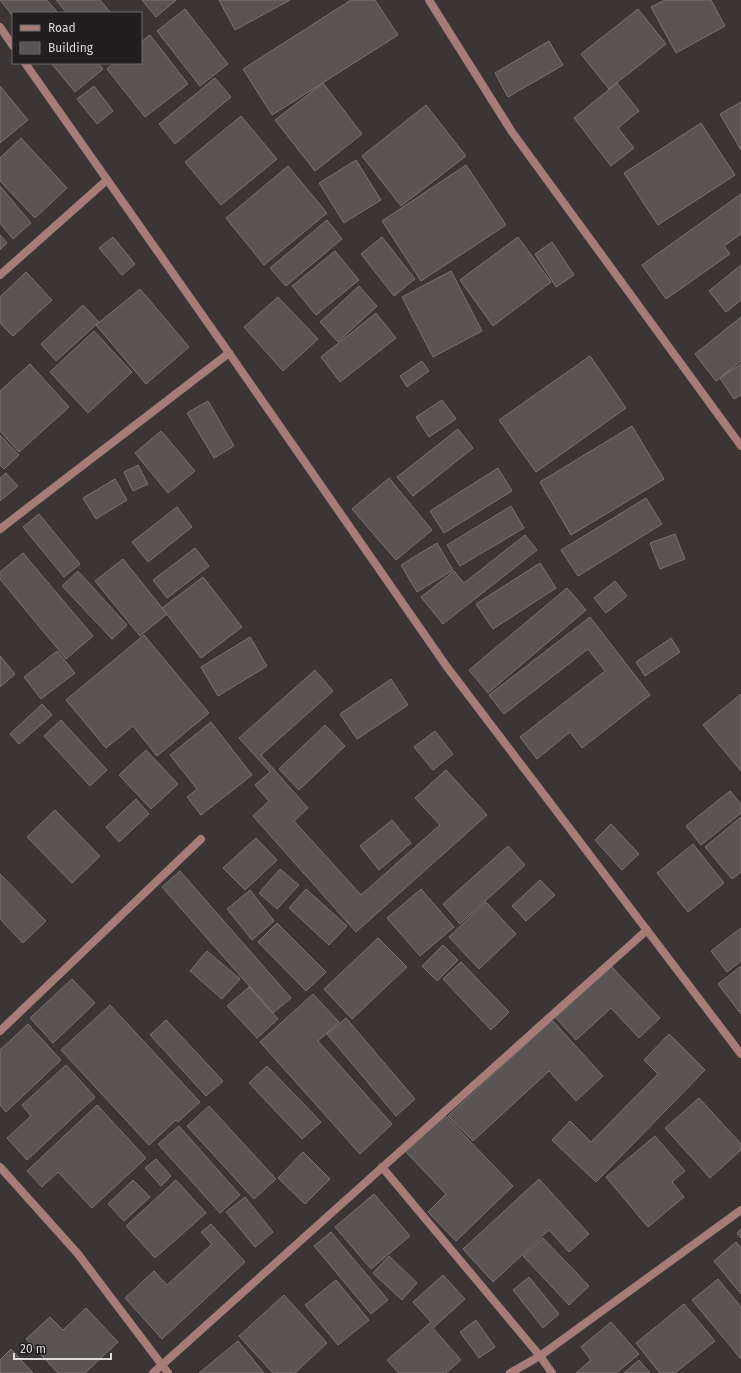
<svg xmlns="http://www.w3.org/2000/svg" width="741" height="1373" viewBox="0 0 741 1373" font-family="'Fira Sans',sans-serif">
<rect width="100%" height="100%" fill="#3b3635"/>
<g fill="#5a5554" stroke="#797473">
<polygon points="0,0 47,0 58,13 13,13 13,16"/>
<polygon points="56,0 100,0 111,13 67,13"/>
<polygon points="142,0 176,0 156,17"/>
<polygon points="219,0 290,0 235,30"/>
<polygon points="351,0 375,0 398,35 272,115 243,69"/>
<polygon points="665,0 711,0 725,26 676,53 651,7"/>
<polygon points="185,9 228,64 200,86 157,31"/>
<polygon points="638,9 666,44 609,89 581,54"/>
<polygon points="150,35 188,84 145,117 107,69 114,63 141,63 141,42"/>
<polygon points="549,41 563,65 508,97 495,73"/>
<polygon points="51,63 98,63 103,69 75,92"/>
<polygon points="215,78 231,97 175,144 159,124"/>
<polygon points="323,83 362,134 315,171 275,120"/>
<polygon points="617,83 639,111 618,128 634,148 611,166 574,118"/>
<polygon points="0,86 28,120 0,143"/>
<polygon points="94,86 113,111 97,124 77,99"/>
<polygon points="741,102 741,150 720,114"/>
<polygon points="426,105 466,156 401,206 362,156"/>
<polygon points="241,116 277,159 221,205 185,162"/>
<polygon points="701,123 735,175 658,225 624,173"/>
<polygon points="21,138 67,188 35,218 0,181 0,158"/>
<polygon points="356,160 381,200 344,223 319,183"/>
<polygon points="466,165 506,225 421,281 382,221"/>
<polygon points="288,166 327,213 264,265 226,218"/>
<polygon points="0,186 31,223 13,239 0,223"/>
<polygon points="741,194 741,234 724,246 730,254 666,299 642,265"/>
<polygon points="327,220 342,239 286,286 270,268"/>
<polygon points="0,235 7,243 0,250"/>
<polygon points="113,237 135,264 122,275 99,248"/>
<polygon points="382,237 415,279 394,296 361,254"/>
<polygon points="518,237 551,282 493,326 460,280"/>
<polygon points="552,242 574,275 556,287 535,254"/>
<polygon points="335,251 359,280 316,315 292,286"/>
<polygon points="741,265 741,300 726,312 709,291"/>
<polygon points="451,271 482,331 433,357 402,297"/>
<polygon points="26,272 52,300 13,336 0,323 0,297"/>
<polygon points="359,286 377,306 338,342 320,322"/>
<polygon points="140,289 189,347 146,384 96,325"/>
<polygon points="278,297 318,339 283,371 244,327"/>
<polygon points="83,305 99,322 56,361 41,344"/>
<polygon points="376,313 396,338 340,382 321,357"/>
<polygon points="741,317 741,361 716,381 695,354"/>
<polygon points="94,331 132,372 88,413 50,372"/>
<polygon points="590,356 626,408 536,472 499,420"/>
<polygon points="422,361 429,371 407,387 400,376"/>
<polygon points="30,364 69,407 19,452 0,431 0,391"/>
<polygon points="741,364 741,395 734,399 720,378"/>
<polygon points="442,400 456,419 429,437 416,417"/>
<polygon points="208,401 234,446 214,458 187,413"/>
<polygon points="632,426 664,479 571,535 540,482"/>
<polygon points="458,429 473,448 413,496 397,477"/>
<polygon points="161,431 195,471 168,493 135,453"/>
<polygon points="0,435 19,455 4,469 0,465"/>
<polygon points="138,465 148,484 133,491 124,472"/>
<polygon points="498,468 512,491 444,533 430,511"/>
<polygon points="6,473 18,486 0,501 0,478"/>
<polygon points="389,478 432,530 396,560 352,509"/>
<polygon points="115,479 127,500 96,519 83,498"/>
<polygon points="646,498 662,524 578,576 561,550"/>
<polygon points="511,506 524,528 460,566 447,545"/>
<polygon points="177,507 192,527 148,562 132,542"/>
<polygon points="39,514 80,564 64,577 23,527"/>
<polygon points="675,534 685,559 660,569 650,543"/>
<polygon points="525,535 537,550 443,624 421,597 454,571 464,583"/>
<polygon points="437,543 453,570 417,592 401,565"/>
<polygon points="195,548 209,566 167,598 153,580"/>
<polygon points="23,553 93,636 66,659 0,579 0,572"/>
<polygon points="123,559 167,614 140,636 95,581"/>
<polygon points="540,563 556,588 493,629 476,604"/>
<polygon points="78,571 127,625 112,639 62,586"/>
<polygon points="203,577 242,627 201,658 162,608"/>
<polygon points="615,581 627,596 606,613 594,598"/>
<polygon points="567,588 586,610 488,693 469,670"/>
<polygon points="590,617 650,695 582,748 570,732 537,759 520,737 605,671 588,649 504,714 489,695"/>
<polygon points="144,635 209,713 157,756 133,726 106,748 66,700"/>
<polygon points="250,637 267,666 218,696 201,667"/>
<polygon points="671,638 680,652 645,676 636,662"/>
<polygon points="57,651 75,673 41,699 24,677"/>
<polygon points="0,656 15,674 0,687"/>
<polygon points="315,670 333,691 261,755 308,808 294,821 361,895 440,825 415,798 446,770 487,815 356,932 253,816 269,801 255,785 270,772 239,738"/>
<polygon points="391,679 408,705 357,739 340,714"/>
<polygon points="741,694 741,771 703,725"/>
<polygon points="42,704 52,715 19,744 10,734"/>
<polygon points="61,720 107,770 90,786 44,736"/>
<polygon points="211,722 252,775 201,815 187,797 197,789 170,755"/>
<polygon points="325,725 345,746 299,790 279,769"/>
<polygon points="435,731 453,754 433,770 414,747"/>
<polygon points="146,750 178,784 151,809 119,775"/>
<polygon points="730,791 741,804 741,813 701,845 686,826"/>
<polygon points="136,799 149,814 119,842 106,827"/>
<polygon points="55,810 100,856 72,883 27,837"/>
<polygon points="741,817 741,872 732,879 705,847"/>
<polygon points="392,820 411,843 379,870 360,846"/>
<polygon points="611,824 639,854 622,870 595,840"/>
<polygon points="256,838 277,860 245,890 223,868"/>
<polygon points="693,844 724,883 688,912 657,873"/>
<polygon points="508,846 525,865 460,924 443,904"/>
<polygon points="280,869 299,885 277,909 259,893"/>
<polygon points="180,871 291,998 273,1013 162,887"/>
<polygon points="0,874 46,921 23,943 0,919"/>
<polygon points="540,880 555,895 526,921 512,906"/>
<polygon points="306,889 347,926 329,945 289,908"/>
<polygon points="421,889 454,927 420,956 387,918"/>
<polygon points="250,890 274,921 252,940 227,909"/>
<polygon points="486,902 516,934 479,969 449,937"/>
<polygon points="277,923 326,972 306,991 258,942"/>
<polygon points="741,928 741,961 727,972 711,951"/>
<polygon points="378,938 407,967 352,1019 324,989"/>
<polygon points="443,945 458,960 437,981 422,966"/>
<polygon points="207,951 240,979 222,999 190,971"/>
<polygon points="461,962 509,1012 491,1030 443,979"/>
<polygon points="610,965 660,1018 639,1038 611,1008 576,1040 555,1017"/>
<polygon points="741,966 741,1014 718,984"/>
<polygon points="72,979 95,1003 53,1043 30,1018"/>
<polygon points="249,987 278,1019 257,1038 227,1006"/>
<polygon points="313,994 339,1022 318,1041 392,1124 360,1154 260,1042"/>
<polygon points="110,1005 200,1102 178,1122 176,1120 149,1145 61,1050"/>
<polygon points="346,1018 415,1099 396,1116 327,1034"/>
<polygon points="166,1020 223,1081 206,1096 150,1035"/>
<polygon points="552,1020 603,1076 576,1101 549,1071 473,1141 448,1116"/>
<polygon points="28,1024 61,1060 6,1112 0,1105 0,1050"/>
<polygon points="669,1034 705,1070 596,1182 552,1140 570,1121 591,1142 658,1074 644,1060"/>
<polygon points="66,1065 95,1097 27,1160 7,1138 31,1116 22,1105"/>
<polygon points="267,1066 321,1122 302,1139 249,1083"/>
<polygon points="699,1098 741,1144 741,1150 710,1178 665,1128"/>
<polygon points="97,1105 146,1158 92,1208 58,1172 42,1187 27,1171"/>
<polygon points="209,1106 276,1179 254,1199 187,1126"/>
<polygon points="444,1114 513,1186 456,1241 428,1212 446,1194 405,1151"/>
<polygon points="179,1126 240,1195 220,1213 158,1144"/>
<polygon points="655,1136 685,1171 672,1182 684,1197 648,1227 606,1177"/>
<polygon points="303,1152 330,1179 305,1204 278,1178"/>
<polygon points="156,1159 171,1176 161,1186 145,1168"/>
<polygon points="539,1179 589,1234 569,1252 549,1230 493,1282 463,1249"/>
<polygon points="133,1180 150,1197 124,1221 108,1204"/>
<polygon points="176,1180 206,1213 155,1258 126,1226"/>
<polygon points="374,1194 410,1236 371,1269 335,1227"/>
<polygon points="245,1197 273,1232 255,1247 226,1212"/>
<polygon points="211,1224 245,1262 162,1339 125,1298 154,1271 167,1285 212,1244 201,1232"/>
<polygon points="741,1229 741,1238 737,1233"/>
<polygon points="331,1232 388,1300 371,1314 314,1246"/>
<polygon points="543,1238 589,1286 569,1305 523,1256"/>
<polygon points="736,1242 741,1248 741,1294 714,1261"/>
<polygon points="389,1256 417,1283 402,1300 373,1273"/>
<polygon points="443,1275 465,1299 433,1328 461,1360 446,1373 399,1373 387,1360 431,1322 413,1302"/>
<polygon points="529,1277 559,1314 543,1328 513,1290"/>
<polygon points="718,1279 741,1307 741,1359 692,1300"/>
<polygon points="336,1280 369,1320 338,1345 305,1305"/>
<polygon points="284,1295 327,1343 295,1373 273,1373 239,1336"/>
<polygon points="684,1304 715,1341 675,1373 660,1373 636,1343"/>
<polygon points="86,1308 118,1342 85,1373 58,1373 26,1339 50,1317 63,1330"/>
<polygon points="476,1320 495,1347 479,1358 460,1332"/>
<polygon points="611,1322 639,1354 616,1373 576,1373 591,1360 581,1347"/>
<polygon points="238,1341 264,1373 199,1373"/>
<polygon points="11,1349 33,1373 0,1373 0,1360"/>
<polygon points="639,1360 650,1373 624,1373"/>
</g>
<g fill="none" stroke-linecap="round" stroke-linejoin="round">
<g stroke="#a77c76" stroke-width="8">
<polyline points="429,0 512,132 741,446"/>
<polyline points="0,27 13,46"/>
<polyline points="25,63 229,353 447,667 741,1054"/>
<polyline points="0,275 107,180"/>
<polyline points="0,529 229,353"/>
<polyline points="0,1031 201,839"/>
<polyline points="0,1167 78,1254 168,1373"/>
<polyline points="382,1167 540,1356 552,1373"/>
<polyline points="153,1373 647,930"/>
<polyline points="510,1373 540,1356 741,1210"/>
</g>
</g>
<rect x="12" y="12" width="130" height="52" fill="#201e1e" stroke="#6c6a69"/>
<rect x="20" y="25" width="20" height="6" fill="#a77c76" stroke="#6c6a69"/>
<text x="48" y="32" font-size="12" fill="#dedbda">Road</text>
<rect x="20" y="42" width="20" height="12" fill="#5a5554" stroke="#6c6a69"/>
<text x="48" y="52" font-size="12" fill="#dedbda">Building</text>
<path d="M14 1353v6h97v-6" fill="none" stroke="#dedbda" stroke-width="2"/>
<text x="20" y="1353" font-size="12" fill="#dedbda" stroke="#201e1e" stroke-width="3" paint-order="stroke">20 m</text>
</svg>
